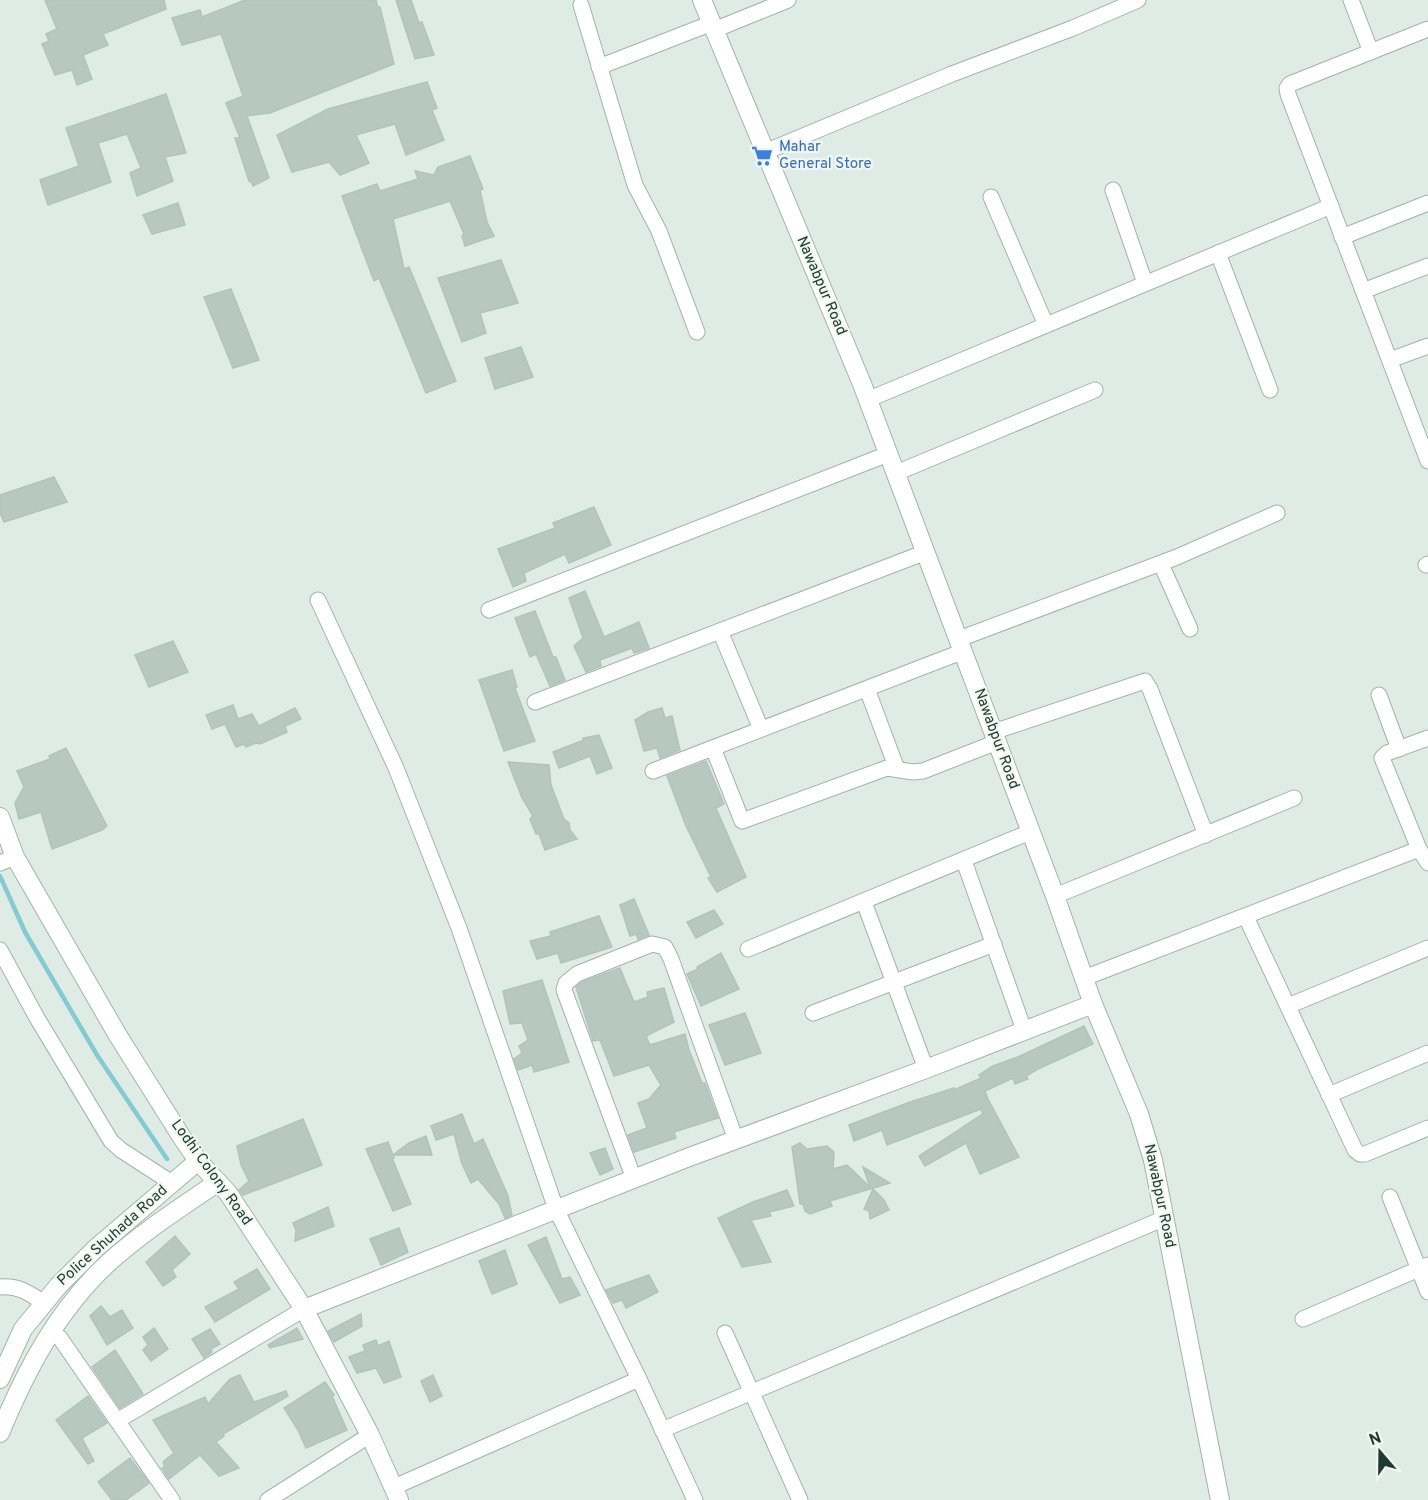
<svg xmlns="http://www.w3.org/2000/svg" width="1428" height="1500" viewBox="0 0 1428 1500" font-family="Overpass,sans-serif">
<rect width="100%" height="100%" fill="#dfebe5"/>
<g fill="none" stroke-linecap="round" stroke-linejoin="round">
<polyline stroke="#85c9d2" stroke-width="4.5" points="0,876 25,932 97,1055 167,1159"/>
</g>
<g fill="#b7c8c1" stroke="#b1c4bc" stroke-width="1.5">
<polygon points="45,0 164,0 166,9 103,34 108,45 83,55 92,79 77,85 72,70 55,75 42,44 49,41 46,34 57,29"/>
<polygon points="245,0 376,0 378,8 380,7 394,64 270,113 247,116 269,178 253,186 250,180 249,181 235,138 240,138 226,103 243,96 221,34 182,45 172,18 200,10 202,17"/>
<polygon points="396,0 411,0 419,23 422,22 434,55 415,59"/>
<polygon points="427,82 437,108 432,110 444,140 406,155 395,124 356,135 369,163 340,175 329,162 292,172 277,135 328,109"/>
<polygon points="166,94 186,153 165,157 173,181 137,196 130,173 141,168 127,134 98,143 111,182 48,205 40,180 79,166 66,128"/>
<polygon points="470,156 483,189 480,190 487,222 494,236 465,246 462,236 464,234 450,201 393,219 404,269 409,267 456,381 426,393 379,278 374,281 342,196 377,184 380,191 418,179 415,171 434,175 438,167"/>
<polygon points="178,203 185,225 152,234 143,215"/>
<polygon points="501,260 518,303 480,313 486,333 462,342 438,278"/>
<polygon points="231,289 259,360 233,368 204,297"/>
<polygon points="521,347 533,377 495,389 485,358"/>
<polygon points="54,477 67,502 4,522 0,513 0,495"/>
<polygon points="594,507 611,545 569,563 565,554 524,573 526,581 513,587 498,549 555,528 553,523"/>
<polygon points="585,591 604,637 639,622 649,648 634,653 632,648 600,660 601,666 586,672 574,646 583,638 569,598"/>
<polygon points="535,611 553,657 556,657 565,680 550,686 536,654 530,657 515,618"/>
<polygon points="173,641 188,672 149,687 135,655"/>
<polygon points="512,670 517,687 515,688 535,741 504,751 479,680"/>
<polygon points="233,705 238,719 252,714 259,726 295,708 301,719 285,726 287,732 260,744 256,743 246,747 244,744 236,747 225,724 212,729 206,715"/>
<polygon points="662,708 665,718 672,716 680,750 660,758 657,748 644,751 635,720 648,712"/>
<polygon points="599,735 612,768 597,774 590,756 559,768 553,752 584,740 583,738"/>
<polygon points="66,748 107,826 102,830 52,849 41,812 19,819 15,803 24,787 17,771 50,759 49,756"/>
<polygon points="706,761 724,804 716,808 746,877 717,892 708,878 711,877 686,826 667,776"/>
<polygon points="508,762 549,765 551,785 564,819 569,823 570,830 577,839 545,850 539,834 536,834 530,819 533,816 522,798"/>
<polygon points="634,899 649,935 638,939 636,934 630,936 620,905"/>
<polygon points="714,910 723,924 696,938 687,922"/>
<polygon points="599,916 612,947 561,963 558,953 537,959 530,941 551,936 550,932"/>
<polygon points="721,953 739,989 701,1006 687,974 698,969 697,967"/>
<polygon points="620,968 634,1002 648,997 647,992 664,988 674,1022 646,1036 650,1045 685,1034 689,1050 702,1083 705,1083 718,1118 674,1132 676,1138 634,1152 628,1135 647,1128 638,1103 649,1099 661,1085 649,1065 614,1076 600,1040 593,1041 576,987 582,982"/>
<polygon points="542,980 569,1062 534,1072 532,1065 518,1070 514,1059 522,1053 519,1046 528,1040 522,1023 510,1024 503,991"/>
<polygon points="745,1013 761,1053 725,1065 709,1025"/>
<polygon points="1084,1026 1093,1044 1038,1069 1026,1076 1028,1079 1015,1084 1013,1078 985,1091 988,1099 1019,1157 980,1174 966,1143 925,1166 919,1156 983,1114 981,1109 887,1145 882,1130 854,1141 849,1125 910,1102 954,1088 954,1090 981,1078 979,1075 993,1066 1018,1057"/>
<polygon points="462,1114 474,1144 483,1139 508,1196 512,1215 505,1218 499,1204 478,1179 471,1183 462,1164 454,1134 436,1140 431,1126"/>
<polygon points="303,1119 322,1165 243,1195 239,1190 249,1181 241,1165 237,1146"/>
<polygon points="426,1136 432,1155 393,1155 409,1143"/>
<polygon points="388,1142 394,1158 392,1158 411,1204 393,1211 366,1149"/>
<polygon points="800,1143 807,1149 827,1146 834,1152 833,1169 847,1165 870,1187 863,1167 890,1183 830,1201 832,1206 810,1214 805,1211 803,1204 800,1204 792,1147"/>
<polygon points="605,1148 613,1169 600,1175 590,1153"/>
<polygon points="873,1189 884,1200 889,1210 870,1219 869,1211 864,1209"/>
<polygon points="787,1190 794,1206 769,1212 771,1216 751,1220 771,1262 742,1267 718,1218 753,1202"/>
<polygon points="328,1207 334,1226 295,1241 296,1230 293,1223"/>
<polygon points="399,1228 408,1252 381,1265 370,1239"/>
<polygon points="175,1236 190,1254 172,1270 176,1277 163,1286 146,1262"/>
<polygon points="546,1237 562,1279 570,1277 580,1295 560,1303 528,1245"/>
<polygon points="505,1250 517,1284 492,1294 479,1261"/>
<polygon points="257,1269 270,1289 215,1322 205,1307 239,1289 234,1282"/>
<polygon points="649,1275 658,1292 626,1308 622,1300 613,1303 606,1290"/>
<polygon points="101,1306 110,1317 122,1310 133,1328 107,1345 90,1316"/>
<polygon points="361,1314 362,1326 334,1342 328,1331"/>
<polygon points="154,1328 168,1349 151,1361 143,1350 148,1345 143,1337"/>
<polygon points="297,1328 303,1339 270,1348 268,1345"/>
<polygon points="210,1329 220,1344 211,1349 212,1352 204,1358 192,1339"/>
<polygon points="376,1340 378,1346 389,1341 401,1377 384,1383 376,1368 357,1373 349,1357 365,1351 363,1345"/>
<polygon points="115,1350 143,1394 120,1408 92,1367"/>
<polygon points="240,1375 254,1402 286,1391 288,1396 223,1434 224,1436 216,1442 239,1468 219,1476 200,1455 169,1479 162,1468 165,1467 163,1462 174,1453 153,1420 205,1397 208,1404 230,1379"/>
<polygon points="433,1375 442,1396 430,1402 421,1381"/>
<polygon points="325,1382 334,1395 332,1396 347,1430 306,1448 298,1430 284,1408"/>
<polygon points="88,1396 107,1423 82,1438 94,1461 88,1464 56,1420"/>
<polygon points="130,1458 149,1483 126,1500 112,1500 98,1482"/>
</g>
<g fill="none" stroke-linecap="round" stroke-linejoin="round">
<defs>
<g id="minor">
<polyline points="1351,0 1371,52"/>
<polyline points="581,5 635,185 659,231 697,332"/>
<polyline points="1428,29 1290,84 1287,88 1288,94 1428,461"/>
<polyline points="714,30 788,0"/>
<polyline points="599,67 712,23"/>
<polyline points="765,152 952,74 1073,28 1138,0"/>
<polyline points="1113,190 1145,283"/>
<polyline points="991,197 1046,325"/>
<polyline points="1342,237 1428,203"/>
<polyline points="1218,253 1270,390"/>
<polyline points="1363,291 1428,266"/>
<polyline points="1390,360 1428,346"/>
<polyline points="867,400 1331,206"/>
<polyline points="896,473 1095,390"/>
<polyline points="1161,564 1190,629"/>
<polyline points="1426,565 1428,564"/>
<polyline points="318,600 396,768 459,928 556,1209 639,1379 695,1500"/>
<polyline points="489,610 888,454"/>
<polyline points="720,631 761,729"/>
<polyline points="959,639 1177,557 1277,513"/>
<polyline points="867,689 897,769"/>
<polyline points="1379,695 1399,749"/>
<polyline points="535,702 926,552"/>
<polyline points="993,732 1145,681 1150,689 1206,835"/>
<polyline points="1428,738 1387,753 1382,758 1419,849 1428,863"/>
<polyline points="713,748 742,821 887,768 913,772 923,771 997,742"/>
<polyline points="653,771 964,651"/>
<polyline points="964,861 1024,1030"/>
<polyline points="0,863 15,857"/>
<polyline points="1055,896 1294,798"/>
<polyline points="864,902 926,1069"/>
<polyline points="1246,917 1355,1150 1360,1154 1365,1154 1428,1128"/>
<polyline points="748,949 1030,832"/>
<polyline points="0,950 37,1018 111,1141 121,1150 172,1183"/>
<polyline points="1084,978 1419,849"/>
<polyline points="1288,1006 1428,948"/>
<polyline points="813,1013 994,944"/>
<polyline points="1329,1095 1428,1053"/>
<polyline points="634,1179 564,990 566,983 577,974 652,944 665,947 671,959 736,1140"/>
<polyline points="1390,1197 1428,1292"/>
<path d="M0,1287C18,1285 29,1293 44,1303"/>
<polyline points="1303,1319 1428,1265"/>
<polyline points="51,1331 60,1338 172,1500"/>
<polyline points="725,1333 800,1500"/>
<polyline points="117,1421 304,1309"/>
<polyline points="662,1430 1165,1218"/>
<polyline points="394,1487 639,1379"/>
<polyline points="268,1500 370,1435"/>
</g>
<g id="tertiary">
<polyline points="702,0 862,384 1055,896 1093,1004 1139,1114 1153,1160 1220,1500"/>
<polyline points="304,1309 684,1159 926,1069 1093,1004"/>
</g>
<g id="secondary">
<polyline points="0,817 15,857 117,1034 181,1136 198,1161 228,1193 304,1309 370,1435 399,1500"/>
<polyline points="0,1379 23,1329 59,1285 96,1248 198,1161"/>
<path d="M0,1433C26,1370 57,1311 107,1264C141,1233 180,1208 218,1182"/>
</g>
</defs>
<use href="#minor" stroke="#a2b3ac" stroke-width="17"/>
<use href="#tertiary" stroke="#a2b3ac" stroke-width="20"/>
<use href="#secondary" stroke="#9eb7ad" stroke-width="20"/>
<use href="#minor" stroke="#fff" stroke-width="15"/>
<use href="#tertiary" stroke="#fff" stroke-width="18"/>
<use href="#secondary" stroke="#fff" stroke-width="18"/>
</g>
<defs>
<symbol id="supermarket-bare" viewBox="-9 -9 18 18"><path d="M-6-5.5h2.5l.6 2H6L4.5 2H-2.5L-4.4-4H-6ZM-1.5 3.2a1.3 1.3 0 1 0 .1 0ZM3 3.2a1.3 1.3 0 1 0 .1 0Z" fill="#3f7fe0" stroke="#f0f7f3" stroke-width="2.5" paint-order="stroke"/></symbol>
</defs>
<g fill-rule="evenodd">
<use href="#supermarket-bare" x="747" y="141" width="30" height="30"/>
</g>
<g text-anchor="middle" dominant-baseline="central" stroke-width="4.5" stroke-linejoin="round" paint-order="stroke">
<g font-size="15" fill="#366cbe" stroke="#f0f7f3" text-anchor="start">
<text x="779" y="147">Mahar<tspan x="779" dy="17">General Store</tspan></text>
</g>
<g font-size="15" fill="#203b33" stroke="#f0f7f3">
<text transform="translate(821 286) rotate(67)">Nawabpur Road</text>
<text transform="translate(996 739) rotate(70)">Nawabpur Road</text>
<text transform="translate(211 1173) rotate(54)">Lodhi Colony Road</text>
<text transform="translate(1159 1196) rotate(78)">Nawabpur Road</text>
<text transform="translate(113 1236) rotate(-42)">Police Shuhada Road</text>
</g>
</g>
<g transform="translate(1380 1452) rotate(340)" stroke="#f0f7f3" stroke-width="4.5" paint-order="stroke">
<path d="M0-4.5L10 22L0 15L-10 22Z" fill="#203b33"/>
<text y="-9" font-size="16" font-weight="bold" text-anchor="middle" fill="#203b33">N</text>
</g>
</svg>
